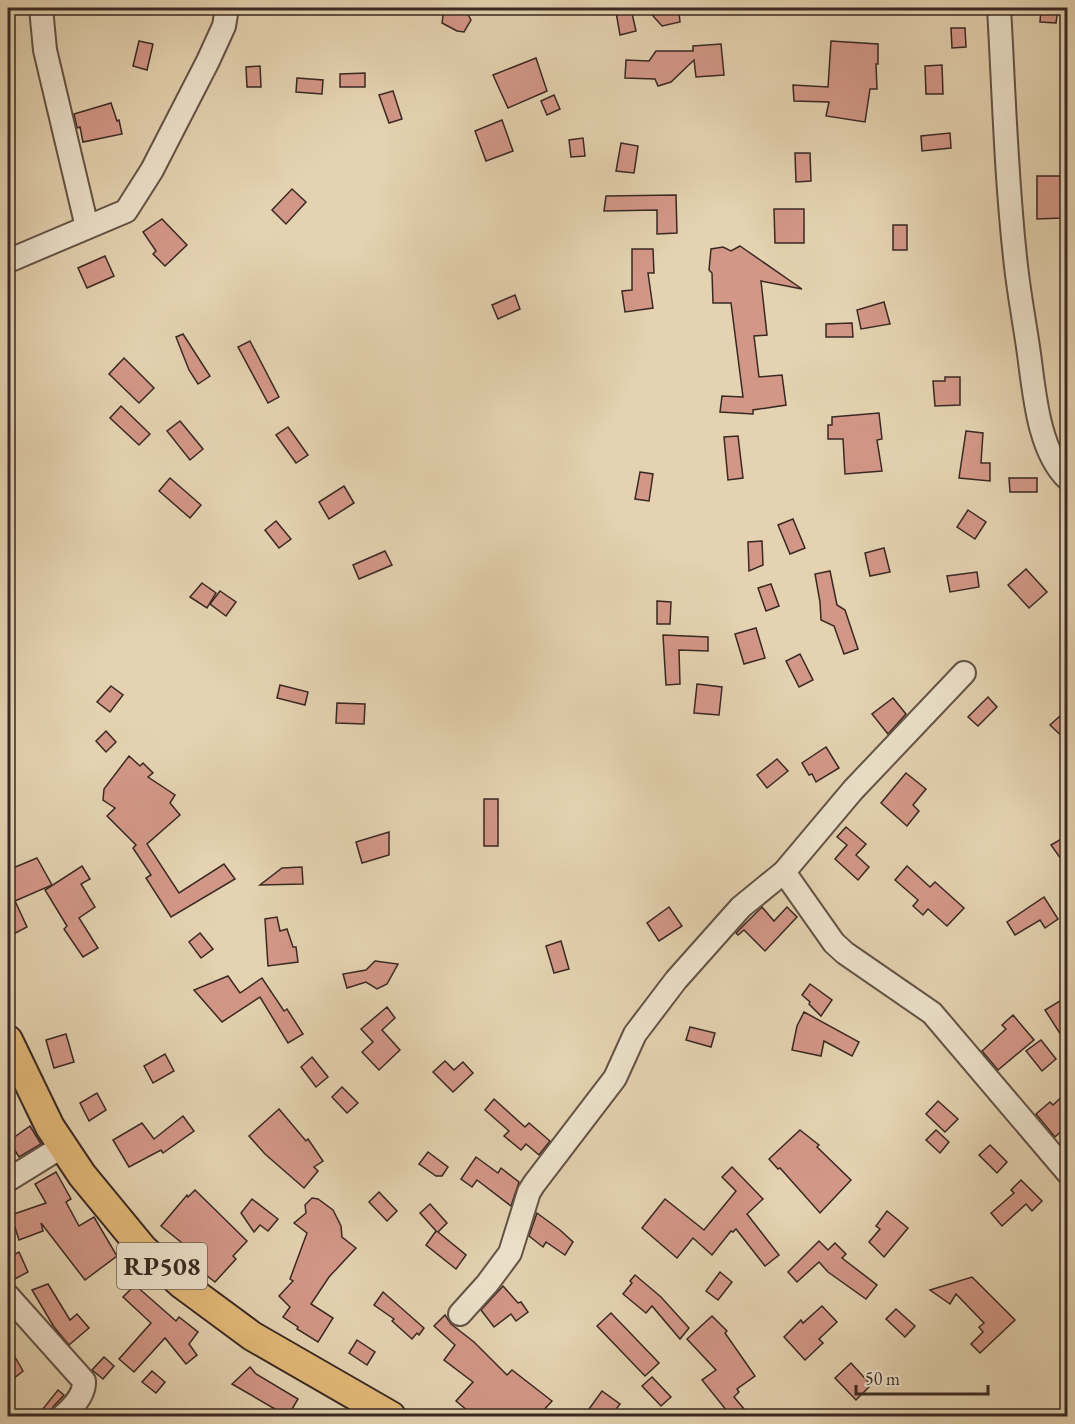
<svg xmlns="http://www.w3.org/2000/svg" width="1075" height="1424" viewBox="0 0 1075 1424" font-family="'EB Garamond',serif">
<rect width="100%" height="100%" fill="#e4d2b0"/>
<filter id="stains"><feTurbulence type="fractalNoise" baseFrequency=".00333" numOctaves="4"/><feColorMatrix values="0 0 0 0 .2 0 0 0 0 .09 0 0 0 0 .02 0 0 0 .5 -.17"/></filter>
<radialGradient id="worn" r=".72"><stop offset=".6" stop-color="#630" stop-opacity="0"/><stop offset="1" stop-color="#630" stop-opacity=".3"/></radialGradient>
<g fill="#d39787" stroke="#392923" stroke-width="1.5">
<polygon points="444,8 455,8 457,11 465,9 471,20 464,32 457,31 442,23"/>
<polygon points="646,8 675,8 679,13 680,22 662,26"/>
<polygon points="1041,8 1058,8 1056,23 1040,22"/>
<polygon points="631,9 636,31 620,35 616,12"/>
<polygon points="951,28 965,28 966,47 952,48"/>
<polygon points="139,41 153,44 147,70 133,66"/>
<polygon points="831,41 878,44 878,64 876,64 877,89 870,89 865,122 826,116 829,102 794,101 793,85 828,87"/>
<polygon points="721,44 724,75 696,77 694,60 671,82 658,86 655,79 625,78 626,60 649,61 656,51 693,51 693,46"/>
<polygon points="536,58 547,91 508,108 493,75"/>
<polygon points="942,65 943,94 926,94 925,66"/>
<polygon points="260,66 261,87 247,87 246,67"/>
<polygon points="365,73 365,87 340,87 340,74"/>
<polygon points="297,78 323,80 322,94 296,92"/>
<polygon points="393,91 402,119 389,123 379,95"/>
<polygon points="554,95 560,109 547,115 541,101"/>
<polygon points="111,103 117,121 119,120 122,134 83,142 80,127 77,128 74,114"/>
<polygon points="502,120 513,151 486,161 475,131"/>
<polygon points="950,133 951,148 922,151 921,136"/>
<polygon points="583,138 585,156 571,157 569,140"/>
<polygon points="621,143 638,146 634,173 616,171"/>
<polygon points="795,153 810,153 811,181 796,182"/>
<polygon points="1037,176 1060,176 1062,218 1037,219"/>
<polygon points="292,189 306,202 286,224 272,210"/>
<polygon points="676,195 677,233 657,234 657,210 604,211 606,196"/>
<polygon points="774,209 804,209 804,243 775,243"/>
<polygon points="162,219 187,245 165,266 153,254 156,251 143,232"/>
<rect x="893" y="225" width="14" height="25"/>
<polygon points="740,246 802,289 761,281 767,335 754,336 759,377 782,375 786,405 753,410 753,414 720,412 722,396 743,397 731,303 713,303 712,273 709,270 711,249 723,247 731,251"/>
<polygon points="632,249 653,249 654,273 648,273 653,308 625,312 622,291 632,290"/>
<polygon points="105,256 114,276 87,288 78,268"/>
<polygon points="515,295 520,309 498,319 492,305"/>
<polygon points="884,302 890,324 861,329 857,310"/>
<polygon points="852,323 853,337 826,337 826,324"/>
<polygon points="183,334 210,376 198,384 189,370 176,337"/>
<polygon points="250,341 279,397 268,403 238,347"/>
<polygon points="124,358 154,388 139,403 109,374"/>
<polygon points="945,377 960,377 960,405 935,406 933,381 945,381"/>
<polygon points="121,406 150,434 139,445 110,418"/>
<polygon points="879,413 882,439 877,440 882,471 845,474 843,439 828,439 828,425 832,425 832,417"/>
<polygon points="180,421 203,449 190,460 167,431"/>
<polygon points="288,427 308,455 296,463 276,435"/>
<polygon points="966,431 983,433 981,463 990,463 990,481 959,478"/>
<polygon points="738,436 743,478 728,480 724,437"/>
<polygon points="640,472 653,474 649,501 635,499"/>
<polygon points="170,478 201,505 190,518 159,491"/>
<polygon points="1009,478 1037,478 1037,492 1010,492"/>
<polygon points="344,486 354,503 329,519 319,502"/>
<polygon points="968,510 986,522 975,539 957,527"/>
<polygon points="793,519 805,548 790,554 778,525"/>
<polygon points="276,521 291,539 279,548 265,530"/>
<polygon points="762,541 763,565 749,571 748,542"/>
<polygon points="884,548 890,572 870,576 865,553"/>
<polygon points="385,551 392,565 359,579 353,565"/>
<polygon points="1026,569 1047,592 1029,608 1008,585"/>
<polygon points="830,571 837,605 845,610 858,649 844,654 834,626 821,620 820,602 815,574"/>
<polygon points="977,572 979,587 950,592 947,576"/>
<polygon points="202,583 216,593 207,608 190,597"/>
<polygon points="771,584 779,606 766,611 758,588"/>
<polygon points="220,591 236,602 226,616 210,604"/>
<polygon points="657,601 671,602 670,624 657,624"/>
<polygon points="756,628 765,658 744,664 735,634"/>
<polygon points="663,635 708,637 708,651 679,650 680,684 666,685"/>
<polygon points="800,654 813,680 799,687 786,661"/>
<polygon points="697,684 722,687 719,715 694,713"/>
<polygon points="280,685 308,692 305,705 277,698"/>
<polygon points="111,686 123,695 110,712 97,702"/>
<polygon points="988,697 997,707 978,726 968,717"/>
<polygon points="893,698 906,714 888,734 872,714"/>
<polygon points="337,703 365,704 364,724 336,723"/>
<polygon points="1068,709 1068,742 1050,725"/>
<polygon points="106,731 116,742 106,752 96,741"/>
<polygon points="826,747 839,768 816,782 812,774 809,775 802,763"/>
<polygon points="129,756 140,766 143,763 153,773 148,777 175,795 170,803 180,815 147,844 179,893 224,864 235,879 171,917 146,878 151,875 133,848 136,845 107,816 115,808 103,800 104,789"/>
<polygon points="777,759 788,771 767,788 757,775"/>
<polygon points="906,773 926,789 913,805 919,811 907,826 881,803"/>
<rect x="484" y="799" width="14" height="47"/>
<polygon points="846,827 866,844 856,855 869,867 858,880 835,859 847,845 837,837"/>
<polygon points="389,832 389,855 362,863 356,842"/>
<polygon points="1068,835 1068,869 1051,845"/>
<polygon points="37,858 52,885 15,901 27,927 8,937 8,870"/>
<polygon points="82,866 90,879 81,884 95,907 79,918 98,948 83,957 64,929 67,926 45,890"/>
<polygon points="907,866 930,887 935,882 964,908 947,926 928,909 923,915 913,906 918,900 895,880"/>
<polygon points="302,867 303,884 260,885 282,868"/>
<polygon points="1044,897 1058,919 1045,928 1040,920 1015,935 1007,922"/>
<polygon points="669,907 682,926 659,941 647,923"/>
<polygon points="762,907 774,921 787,907 797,917 765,951 744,930 738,935 736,933"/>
<polygon points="277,917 280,931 287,929 293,947 296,947 298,962 268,966 265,919"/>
<polygon points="200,933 213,949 201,958 189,942"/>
<polygon points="561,941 569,969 554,973 546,946"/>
<polygon points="375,961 398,964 387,984 377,989 366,982 347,988 343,974 366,970"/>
<polygon points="228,976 240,993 262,978 284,1011 287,1009 303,1034 288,1043 260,997 222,1022 194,990"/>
<polygon points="810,984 832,1000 821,1016 809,1004 810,1002 802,995"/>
<polygon points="1068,996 1068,1046 1045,1010"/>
<polygon points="387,1007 395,1018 382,1030 400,1050 379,1070 362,1052 373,1042 361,1029"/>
<polygon points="804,1012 859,1042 852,1056 824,1041 821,1056 792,1050 797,1026"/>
<polygon points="1013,1015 1034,1040 998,1070 982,1051 1006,1029 1002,1025"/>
<polygon points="690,1027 715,1033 711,1047 686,1040"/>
<polygon points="66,1034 74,1062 54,1068 46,1040"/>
<polygon points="1041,1040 1056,1059 1042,1071 1026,1051"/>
<polygon points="165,1054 174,1071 153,1083 144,1066"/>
<polygon points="312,1057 328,1077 316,1087 301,1067"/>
<polygon points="445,1061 454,1070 463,1062 473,1073 453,1092 433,1072"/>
<polygon points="342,1087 358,1103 347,1113 332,1097"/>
<polygon points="1068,1091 1068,1125 1055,1137 1036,1114 1050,1102 1053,1105"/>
<polygon points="97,1093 106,1110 89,1121 80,1103"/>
<polygon points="494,1099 525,1127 529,1123 550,1141 539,1155 526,1144 521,1150 504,1136 509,1131 485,1110"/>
<polygon points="938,1101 958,1119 945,1132 926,1114"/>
<polygon points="279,1109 306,1141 308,1139 323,1161 314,1167 318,1171 304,1188 265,1154 249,1136"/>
<polygon points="183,1116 194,1131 163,1153 161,1150 129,1167 113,1140 142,1123 154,1139"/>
<polygon points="30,1126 41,1144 19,1157 9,1141"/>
<polygon points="800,1130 819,1145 817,1147 851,1180 820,1213 780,1168 778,1169 769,1159"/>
<polygon points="936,1130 949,1142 940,1153 926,1140"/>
<polygon points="990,1145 1007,1162 997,1173 979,1155"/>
<polygon points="428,1152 448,1167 442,1176 436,1176 419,1164"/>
<polygon points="476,1157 498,1173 501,1168 519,1182 511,1206 477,1180 472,1187 461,1179"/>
<polygon points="732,1167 763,1199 747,1214 779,1255 765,1266 736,1229 733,1232 731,1231 712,1255 693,1238 677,1258 642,1228 665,1199 704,1230 736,1191 722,1177"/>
<polygon points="56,1172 71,1199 66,1202 79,1226 94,1217 117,1256 85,1280 41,1223 43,1231 19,1240 11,1215 46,1203 35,1184"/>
<polygon points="1021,1180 1042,1201 1032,1211 1026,1204 1002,1226 991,1213 1014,1193 1011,1190"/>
<polygon points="195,1190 247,1241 233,1256 236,1259 215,1282 197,1268 203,1260 161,1226 187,1195 188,1197"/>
<polygon points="379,1192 397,1211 387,1221 369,1202"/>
<polygon points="312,1198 318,1199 333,1210 341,1226 342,1237 356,1248 329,1277 311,1304 333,1318 318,1342 297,1329 298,1327 283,1317 290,1307 279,1296 293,1281 290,1279 307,1233 294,1223 306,1213 305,1205"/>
<polygon points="252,1199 278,1219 268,1231 260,1225 254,1232 241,1213"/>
<polygon points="430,1204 447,1223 438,1232 466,1255 456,1269 426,1245 436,1231 437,1232 420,1213"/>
<polygon points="887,1211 908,1228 884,1257 869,1242 880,1229 876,1226"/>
<polygon points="537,1213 560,1230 573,1242 565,1255 546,1242 543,1247 529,1236"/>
<polygon points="819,1241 828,1250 835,1243 846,1254 842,1258 877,1285 866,1299 828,1272 819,1262 797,1282 788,1272"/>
<polygon points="19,1252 28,1272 13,1280 8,1269 8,1258"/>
<polygon points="720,1272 732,1282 718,1300 706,1291"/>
<polygon points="635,1275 661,1297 689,1328 680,1339 652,1306 646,1313 623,1294 632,1283 630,1281"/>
<polygon points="972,1277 1015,1320 980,1353 971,1344 983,1332 979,1327 984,1323 956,1294 950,1304 930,1290"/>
<polygon points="48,1284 70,1320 77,1314 89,1328 69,1345 54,1327 32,1290"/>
<polygon points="135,1285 176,1321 179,1317 198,1332 189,1344 197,1355 186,1364 165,1338 134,1372 119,1359 151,1323 123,1297"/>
<polygon points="503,1286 518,1303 521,1302 528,1312 516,1321 511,1314 494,1327 481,1310"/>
<polygon points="383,1292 424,1328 419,1335 417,1333 412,1339 392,1321 394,1319 374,1305"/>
<polygon points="822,1306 837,1322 819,1339 823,1343 805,1360 784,1337 801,1320 803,1323"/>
<polygon points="896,1309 915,1326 905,1337 886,1319"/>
<polygon points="611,1313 659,1363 645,1376 597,1326"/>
<polygon points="445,1315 451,1324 474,1342 507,1375 512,1370 552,1401 538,1416 474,1416 456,1401 473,1382 444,1360 455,1345 434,1326"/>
<polygon points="712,1316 727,1331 725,1333 755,1376 737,1389 739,1392 734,1397 750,1416 731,1416 702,1380 716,1370 687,1339"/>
<polygon points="357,1340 375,1352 367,1365 349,1353"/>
<polygon points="8,1345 23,1371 8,1383"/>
<polygon points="104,1357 114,1366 103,1379 92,1370"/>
<polygon points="851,1363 871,1385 856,1400 835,1378"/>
<polygon points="250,1367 256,1374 298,1399 288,1416 270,1416 275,1409 232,1384"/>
<polygon points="152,1371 165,1382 156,1393 142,1382"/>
<polygon points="652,1377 671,1397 661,1406 642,1386"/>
<polygon points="58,1390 64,1395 53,1407 50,1416 42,1410"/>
<polygon points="602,1391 620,1404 611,1416 584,1416"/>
</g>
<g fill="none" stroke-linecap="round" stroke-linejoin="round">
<defs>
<g id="minor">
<polyline points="41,8 45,50 87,227"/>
<path d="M999,8C1004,93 1006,180 1016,266C1019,293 1024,320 1028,347C1034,387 1037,450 1068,479"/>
<polyline points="8,261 126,211 152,170 208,61 224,26 227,8"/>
<polyline points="784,872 834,943 845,953 932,1013 1068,1173"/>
<polyline points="8,1180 63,1146"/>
<path d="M8,1296L84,1381C85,1394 72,1408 63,1416"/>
<polyline points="460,1314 487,1284 510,1253 529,1192 534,1184 615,1078 635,1034 676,980 741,907 784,872 853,790 964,673"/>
</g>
<polyline id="major" points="8,1040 50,1127 82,1175 143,1249 183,1285 252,1336 391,1416"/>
</defs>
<use href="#minor" stroke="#645346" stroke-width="26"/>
<use href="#major" stroke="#392923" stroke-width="32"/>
<use href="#minor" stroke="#ede2cc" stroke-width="22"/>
<use href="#major" stroke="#e2b978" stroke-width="28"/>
</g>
<g text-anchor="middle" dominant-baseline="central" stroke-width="6" stroke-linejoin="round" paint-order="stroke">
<rect fill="#ede2cc" stroke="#6f6056" stroke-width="1.5" x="117" y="1243" width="90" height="46" rx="4.5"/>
<g font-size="26" font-weight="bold" fill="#392923">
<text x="162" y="1266">RP508</text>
</g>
</g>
<rect width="1075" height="1424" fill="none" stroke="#e4d2b0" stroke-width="30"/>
<rect x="9" y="9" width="1057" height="1406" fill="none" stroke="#392923" stroke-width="3"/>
<rect x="15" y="15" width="1045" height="1394" fill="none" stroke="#392923" stroke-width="1.5"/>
<path d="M856 1385v9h132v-9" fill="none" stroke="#392923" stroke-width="3"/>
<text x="865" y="1385" font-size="18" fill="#392923" stroke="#ede2cc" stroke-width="4.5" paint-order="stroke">50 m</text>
<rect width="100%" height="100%" filter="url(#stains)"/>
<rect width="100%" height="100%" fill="url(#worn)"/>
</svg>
